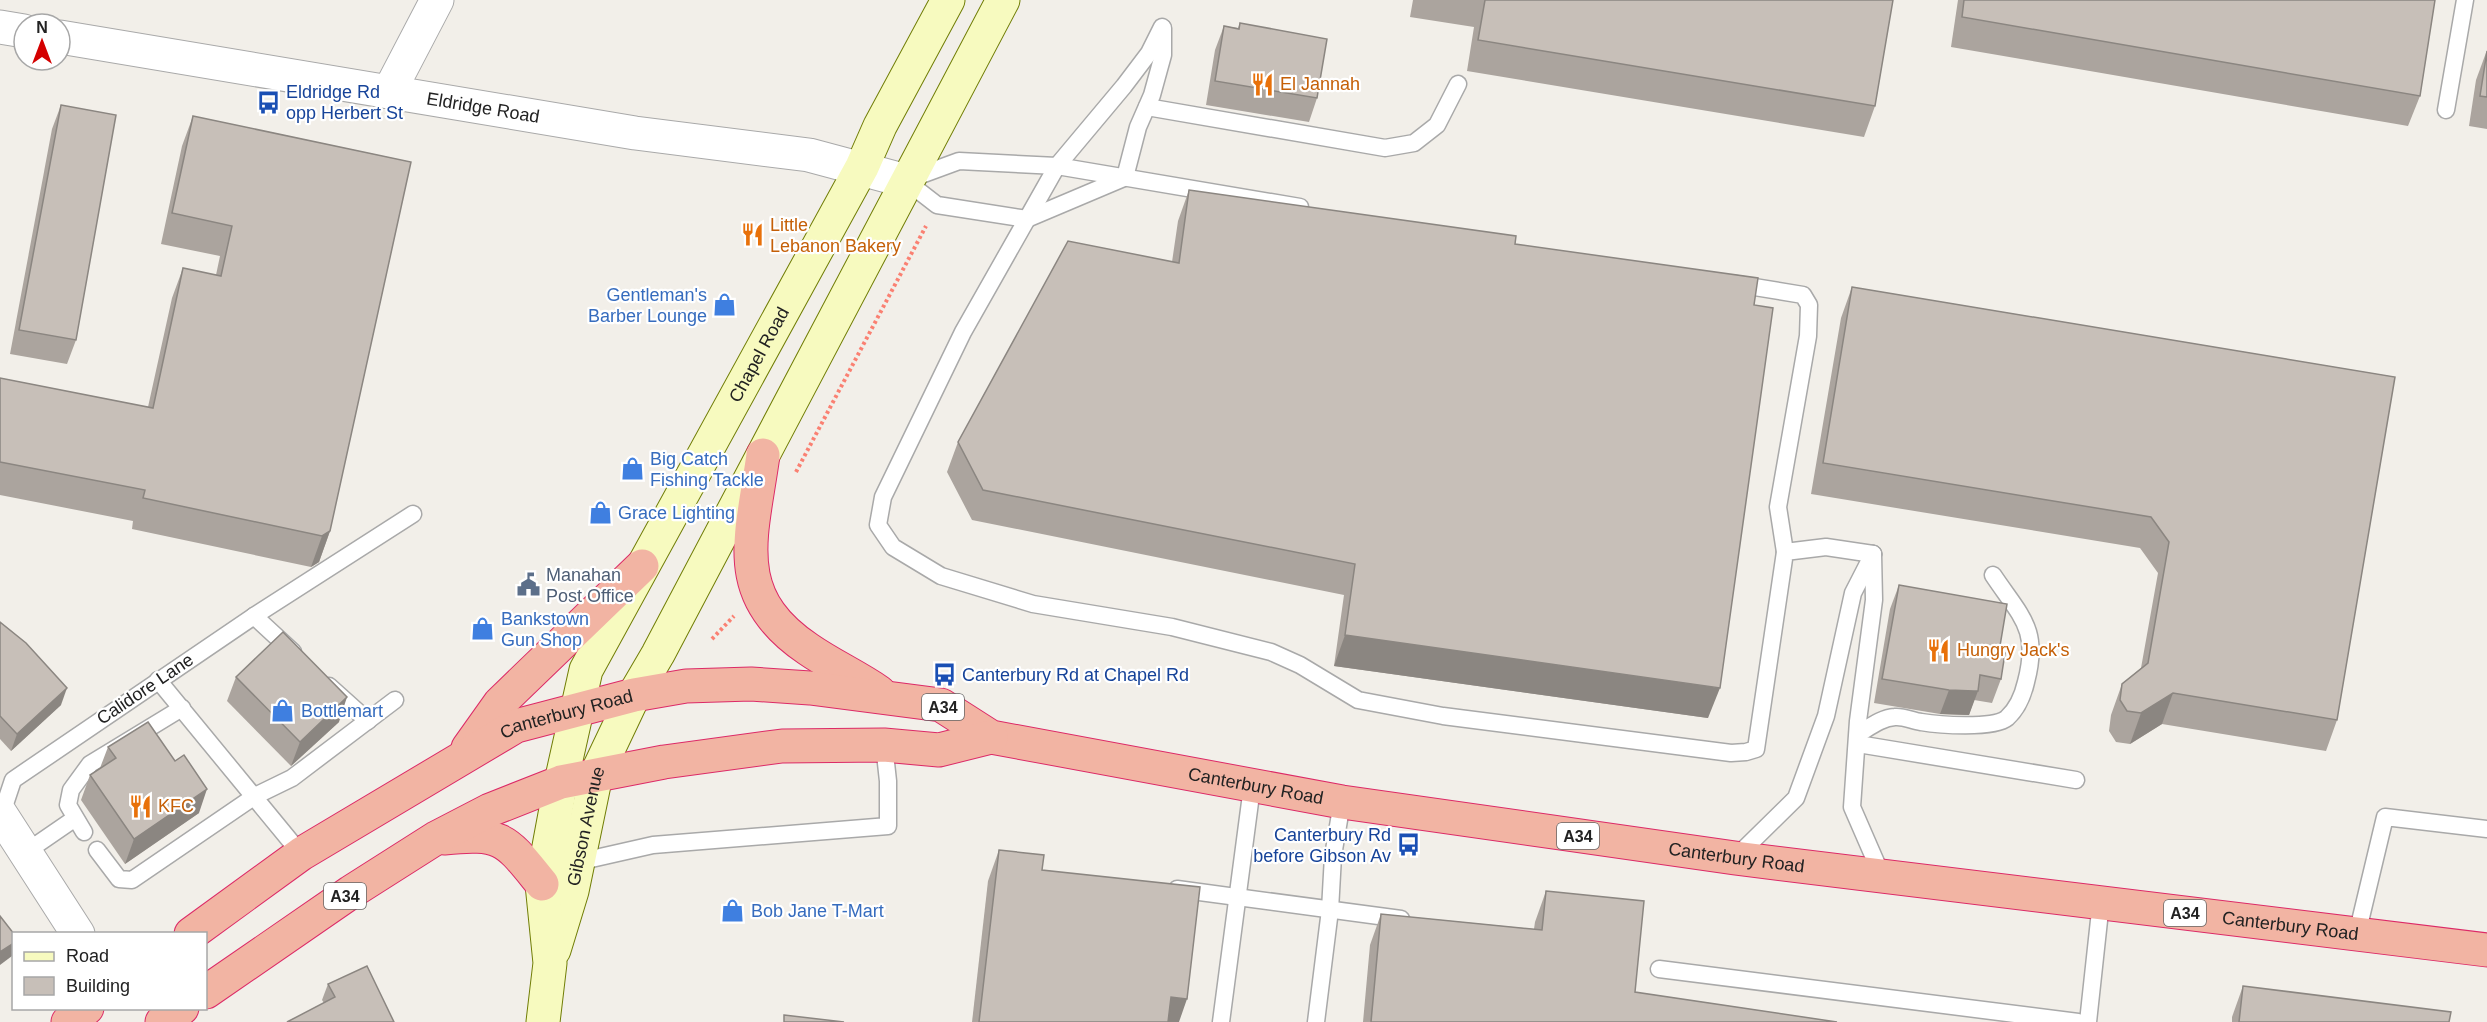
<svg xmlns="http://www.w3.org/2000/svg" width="2487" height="1022" viewBox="0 0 2487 1022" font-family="Helvetica,sans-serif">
<rect width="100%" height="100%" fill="#f2efe9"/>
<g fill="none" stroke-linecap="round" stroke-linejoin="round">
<defs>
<g id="service">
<polyline points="1162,27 1149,53 1124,86 1057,166 963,332 883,497 878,525 893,547 941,576 1033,604 1172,627 1271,652 1300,665 1358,700 1443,716 1731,753 1746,752 1756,749 1785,552 1826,547 1873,554"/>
<polyline points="1147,107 1385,148 1414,143 1437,125 1458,84"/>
<polyline points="2446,110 2465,0"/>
<polyline points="1125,177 1138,127 1152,95 1163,55 1163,28"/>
<polyline points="910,179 959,161 1057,166 1300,207"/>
<polyline points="906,181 937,205 1027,219 1124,178"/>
<polyline points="1736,284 1803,295 1809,305 1808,336 1778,507 1785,552"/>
<polyline points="1873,554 1874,600 1858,721 1852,807 1882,876"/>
<polyline points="254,616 293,652"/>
<polyline points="158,680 301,854"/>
<polyline points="329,686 368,721"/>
<path d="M1858,734C1870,727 1881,718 1895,717C1903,716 1913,721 1921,722C1938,725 1994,729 2007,718C2017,709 2023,695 2026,682C2040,629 2021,617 1993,575"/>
<polyline points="1858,744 2076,780"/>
<polyline points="2,813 13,780 254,616 413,514"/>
<polyline points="84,832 68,805 71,790 90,764 182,708"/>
<polyline points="97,850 119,879 132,880 255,796 292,778 395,700"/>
<polyline points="26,852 74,819"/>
<polyline points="1736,857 1796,798 1826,716 1853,593 1873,554"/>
<polyline points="578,862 653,845 888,826 888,781 884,745"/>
<polyline points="1177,889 1401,919"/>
<polyline points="2357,934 2385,817 2487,829"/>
<polyline points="1659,969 2078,1022"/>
<polyline points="1221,1022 1252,787"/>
<polyline points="1316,1022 1330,910 1333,856 1342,802"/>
<polyline points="2088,1022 2101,902"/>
</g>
<g id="minor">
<polyline points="389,92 437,0"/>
<polyline points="0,813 78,934"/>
</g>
<g id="tertiary">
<polyline points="0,27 24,31"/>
<path id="s1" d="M60,37L635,133L809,155L906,181"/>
</g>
<g id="secondary">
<path id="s2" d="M554,950L572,891L596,775L634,695L658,654L1003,0"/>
<path id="s3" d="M543,1022L550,963L542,884L561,782L586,670L862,167L880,126L948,0"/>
</g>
<g id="trunk">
<path d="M763,455C752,536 728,595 808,649C831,665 856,676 879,692"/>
<polyline points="468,748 500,703 642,566"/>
<path d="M444,838C504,832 506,840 542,884"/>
<path id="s4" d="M191,934L301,854L516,726L634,695L686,686L751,684L810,688L941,705L991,737L1342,802L1560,833L1735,858L2487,950"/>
<polyline points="206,992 351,892 436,838 490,810 561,782 664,762 782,746 884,745 939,750 991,737"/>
<polyline points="68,1022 87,1008"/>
<polyline points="162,1022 182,1008"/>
</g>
</defs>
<use href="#service" stroke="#a9a9a9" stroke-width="19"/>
<use href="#minor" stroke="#a9a9a9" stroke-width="35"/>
<use href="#tertiary" stroke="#a9a9a9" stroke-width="35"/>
<use href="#secondary" stroke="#707d05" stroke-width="35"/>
<use href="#trunk" stroke="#dc2a67" stroke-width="35"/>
<g stroke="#fa8072" stroke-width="4" stroke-dasharray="3 3" stroke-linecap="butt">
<polyline points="796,472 926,226"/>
<polyline points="712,639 734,616"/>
</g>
<use href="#service" stroke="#fff" stroke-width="16"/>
<use href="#minor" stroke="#fff" stroke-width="33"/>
<use href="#tertiary" stroke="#fff" stroke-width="33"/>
<use href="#secondary" stroke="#f7fabf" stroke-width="33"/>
<use href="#trunk" stroke="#f2b4a3" stroke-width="33"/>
</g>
<g fill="#aba49e">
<polygon points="1413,0 1893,0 1875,106 1864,137 1467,71 1474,27 1410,17"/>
<polygon points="1958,0 2435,0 2420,96 2408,126 1951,47"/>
<polygon points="1240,23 1317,98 1309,122 1206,105 1215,50 1224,26 1238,28"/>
<polygon points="2487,50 2487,129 2469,126 2476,80"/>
<polygon points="61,105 76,340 67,364 10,354 52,129"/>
<polygon points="193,116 411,162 330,531 319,562 311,567 132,529 133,521 0,495 0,378 148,407 172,298 183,268 216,275 220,256 161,244 182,146"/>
<polygon points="1189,190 1515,244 1754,305 1708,718 1334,666 1344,595 972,520 947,472 958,442 1172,262 1178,221"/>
<polygon points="1852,287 2395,377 2337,720 2326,751 2162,724 2130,744 2116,742 2109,731 2111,715 2122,684 2141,668 2158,573 2140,548 1811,494 1841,318"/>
<polygon points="1899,585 1999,652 2001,679 1992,703 1974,700 1969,715 1965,715 1940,714 1874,703 1890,609"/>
<polygon points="0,622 61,705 11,751 0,739"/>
<polygon points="236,677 339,722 291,766 227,701"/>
<polygon points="108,747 175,761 199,813 125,864 81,800 90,775 100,768"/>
<polygon points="999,850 1042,870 1179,1022 972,1022 988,881"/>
<polygon points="1546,891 1635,992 1837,1022 1363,1022 1370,945 1381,914 1534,929 1535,922"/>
<polygon points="328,984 394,1022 324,1003 322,1000"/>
<polygon points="2243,986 2449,1022 2232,1022 2232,1017"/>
</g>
<g fill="#8b8681">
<polygon points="330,531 319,562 311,567 322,536"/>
<polygon points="1345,635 1720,688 1708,718 1334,666"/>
<polygon points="67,688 61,705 11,751 17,734"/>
<polygon points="1949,690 1978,691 1969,715 1940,714"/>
<polygon points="2173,693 2162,724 2130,744 2141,713"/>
<polygon points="347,697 339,722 291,766 300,742"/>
<polygon points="207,789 199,813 125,864 134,839"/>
<polygon points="14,943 14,951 12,956 0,965 0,952"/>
<polygon points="1171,997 1187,999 1179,1022 1162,1022"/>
</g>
<g fill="#c7bfb8" stroke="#8b8681" stroke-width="1.5">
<polygon points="1485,0 1893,0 1875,106 1478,40"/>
<polygon points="1964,0 2435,0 2420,96 1962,17"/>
<polygon points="1240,23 1327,39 1317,98 1215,81 1224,26 1239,29"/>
<polygon points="2487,51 2487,97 2480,96"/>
<polygon points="61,105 116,115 76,340 19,330"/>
<polygon points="193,116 411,162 330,531 322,536 143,498 145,490 0,462 0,378 153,408 183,268 221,276 232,226 172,213"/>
<polygon points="1189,190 1516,236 1515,244 1758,278 1754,305 1773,308 1720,688 1345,635 1355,564 983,490 958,442 1068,241 1179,263"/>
<polygon points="1852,287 2395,377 2337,720 2173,693 2141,713 2127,711 2120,700 2122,684 2148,663 2169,542 2151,517 1823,463"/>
<polygon points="1899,585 2007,604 1999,652 2005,653 2001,679 1980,675 1978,691 1974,691 1949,690 1882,679"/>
<polygon points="0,622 26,643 67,688 17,734 0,716"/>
<polygon points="283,632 347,697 300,742 236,677"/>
<polygon points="148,722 175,761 184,755 207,789 134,839 90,775 116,758 108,747"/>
<polygon points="999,850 1044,855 1042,870 1200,887 1187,999 1171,997 1168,1022 979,1022"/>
<polygon points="1546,891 1644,901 1635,992 1837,1022 1371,1022 1381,914 1542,930"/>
<polygon points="0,916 14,934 14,943 0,952"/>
<polygon points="367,966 394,1022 287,1022 335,997 328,984"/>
<polygon points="2243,986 2451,1012 2449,1022 2239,1022"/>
<polygon points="784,1015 844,1022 784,1022"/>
</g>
<defs>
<symbol id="restaurant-bare" viewBox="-9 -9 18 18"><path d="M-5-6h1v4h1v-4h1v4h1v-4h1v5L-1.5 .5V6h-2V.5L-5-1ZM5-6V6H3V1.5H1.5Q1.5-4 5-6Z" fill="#e8710a" stroke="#fff" stroke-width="2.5" paint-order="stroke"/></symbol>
<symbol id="bus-bare" viewBox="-9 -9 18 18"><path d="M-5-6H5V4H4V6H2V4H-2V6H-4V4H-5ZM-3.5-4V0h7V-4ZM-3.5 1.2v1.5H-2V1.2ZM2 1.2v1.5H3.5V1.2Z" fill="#1a4fb4" stroke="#fff" stroke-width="2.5" paint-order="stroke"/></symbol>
<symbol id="shop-bare" viewBox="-9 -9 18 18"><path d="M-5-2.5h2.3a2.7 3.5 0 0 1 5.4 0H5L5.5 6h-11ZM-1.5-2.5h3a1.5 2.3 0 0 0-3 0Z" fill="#3f7fe0" stroke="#fff" stroke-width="2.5" paint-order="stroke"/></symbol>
<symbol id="civic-bare" viewBox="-9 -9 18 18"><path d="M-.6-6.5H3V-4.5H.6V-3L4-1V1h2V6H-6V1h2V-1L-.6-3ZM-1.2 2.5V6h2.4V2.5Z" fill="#5c6f8a" stroke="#fff" stroke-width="2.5" paint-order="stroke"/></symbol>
</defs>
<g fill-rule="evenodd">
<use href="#restaurant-bare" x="1246" y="68" width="33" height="33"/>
<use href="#bus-bare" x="252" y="86" width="33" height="33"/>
<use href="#restaurant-bare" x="736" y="218" width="33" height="33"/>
<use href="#shop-bare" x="708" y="288" width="33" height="33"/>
<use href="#shop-bare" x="616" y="452" width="33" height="33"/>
<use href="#shop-bare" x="584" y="496" width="33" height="33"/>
<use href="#civic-bare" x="512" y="568" width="33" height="33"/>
<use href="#shop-bare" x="466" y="612" width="33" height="33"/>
<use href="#restaurant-bare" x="1922" y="634" width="33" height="33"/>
<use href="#bus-bare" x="928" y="658" width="33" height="33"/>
<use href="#shop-bare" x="266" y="694" width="33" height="33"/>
<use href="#restaurant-bare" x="124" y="790" width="33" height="33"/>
<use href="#bus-bare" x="1392" y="828" width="33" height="33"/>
<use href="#shop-bare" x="716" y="894" width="33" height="33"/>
</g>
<g text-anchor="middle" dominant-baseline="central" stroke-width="4.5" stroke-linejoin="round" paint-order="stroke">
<g fill="#fff" stroke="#646464" stroke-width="1.5">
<rect x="922" y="694" width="42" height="26" rx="4.5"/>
<rect x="1557" y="823" width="42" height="26" rx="4.5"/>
<rect x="324" y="883" width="42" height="26" rx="4.5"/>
<rect x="2164" y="900" width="42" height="26" rx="4.5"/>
</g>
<g font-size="16" font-weight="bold" fill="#222">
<text x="943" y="707">A34</text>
<text x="1578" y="836">A34</text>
<text x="345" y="896">A34</text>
<text x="2185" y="913">A34</text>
</g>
<g font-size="18" fill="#c56008" stroke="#fff" text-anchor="start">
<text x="1280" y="84">El Jannah</text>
<text x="770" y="225">Little<tspan x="770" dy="21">Lebanon Bakery</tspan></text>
<text x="1957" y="650">Hungry Jack's</text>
<text x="158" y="806">KFC</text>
</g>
<g font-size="18" fill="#164399" stroke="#fff" text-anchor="start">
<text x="286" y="92">Eldridge Rd<tspan x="286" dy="21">opp Herbert St</tspan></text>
<text x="962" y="675">Canterbury Rd at Chapel Rd</text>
<text x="1391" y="835" text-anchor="end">Canterbury Rd<tspan x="1391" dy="21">before Gibson Av</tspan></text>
</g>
<g font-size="18" fill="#222" stroke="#fff">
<text stroke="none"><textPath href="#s1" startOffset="429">Eldridge Road</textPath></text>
<text stroke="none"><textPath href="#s3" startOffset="717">Chapel Road</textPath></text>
<text transform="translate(145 689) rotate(-34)">Calidore Lane</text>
<text stroke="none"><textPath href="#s4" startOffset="438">Canterbury Road</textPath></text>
<text stroke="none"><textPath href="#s4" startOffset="1146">Canterbury Road</textPath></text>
<text stroke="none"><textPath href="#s2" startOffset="128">Gibson Avenue</textPath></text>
<text stroke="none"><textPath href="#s4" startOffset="1632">Canterbury Road</textPath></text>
<text stroke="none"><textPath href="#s4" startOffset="2190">Canterbury Road</textPath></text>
</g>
<g font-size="18" fill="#366cbe" stroke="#fff" text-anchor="start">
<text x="707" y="295" text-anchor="end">Gentleman's<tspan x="707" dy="21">Barber Lounge</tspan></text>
<text x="650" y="459">Big Catch<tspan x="650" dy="21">Fishing Tackle</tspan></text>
<text x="618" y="513">Grace Lighting</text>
<text x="501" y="619">Bankstown<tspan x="501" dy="21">Gun Shop</tspan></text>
<text x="301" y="711">Bottlemart</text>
<text x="751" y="911">Bob Jane T-Mart</text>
</g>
<g font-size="18" fill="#4e5e75" stroke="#fff" text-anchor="start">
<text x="546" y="575">Manahan<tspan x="546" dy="21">Post Office</tspan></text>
</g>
</g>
<rect x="12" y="932" width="195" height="78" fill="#ffffff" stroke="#a7a7a7" stroke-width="1.5"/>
<rect x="24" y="952" width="30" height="9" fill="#f7fabf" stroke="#a7a7a7" stroke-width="1.5"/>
<text x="66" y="962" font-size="18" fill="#222222">Road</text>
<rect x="24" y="977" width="30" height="18" fill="#c7bfb8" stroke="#a7a7a7" stroke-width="1.5"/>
<text x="66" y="992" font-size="18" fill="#222222">Building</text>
<g transform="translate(42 42)"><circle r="28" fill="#ffffff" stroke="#a7a7a7" stroke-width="1.5"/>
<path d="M0-4.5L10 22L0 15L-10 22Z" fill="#d40000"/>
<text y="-9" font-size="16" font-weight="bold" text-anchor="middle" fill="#222222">N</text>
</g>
</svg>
